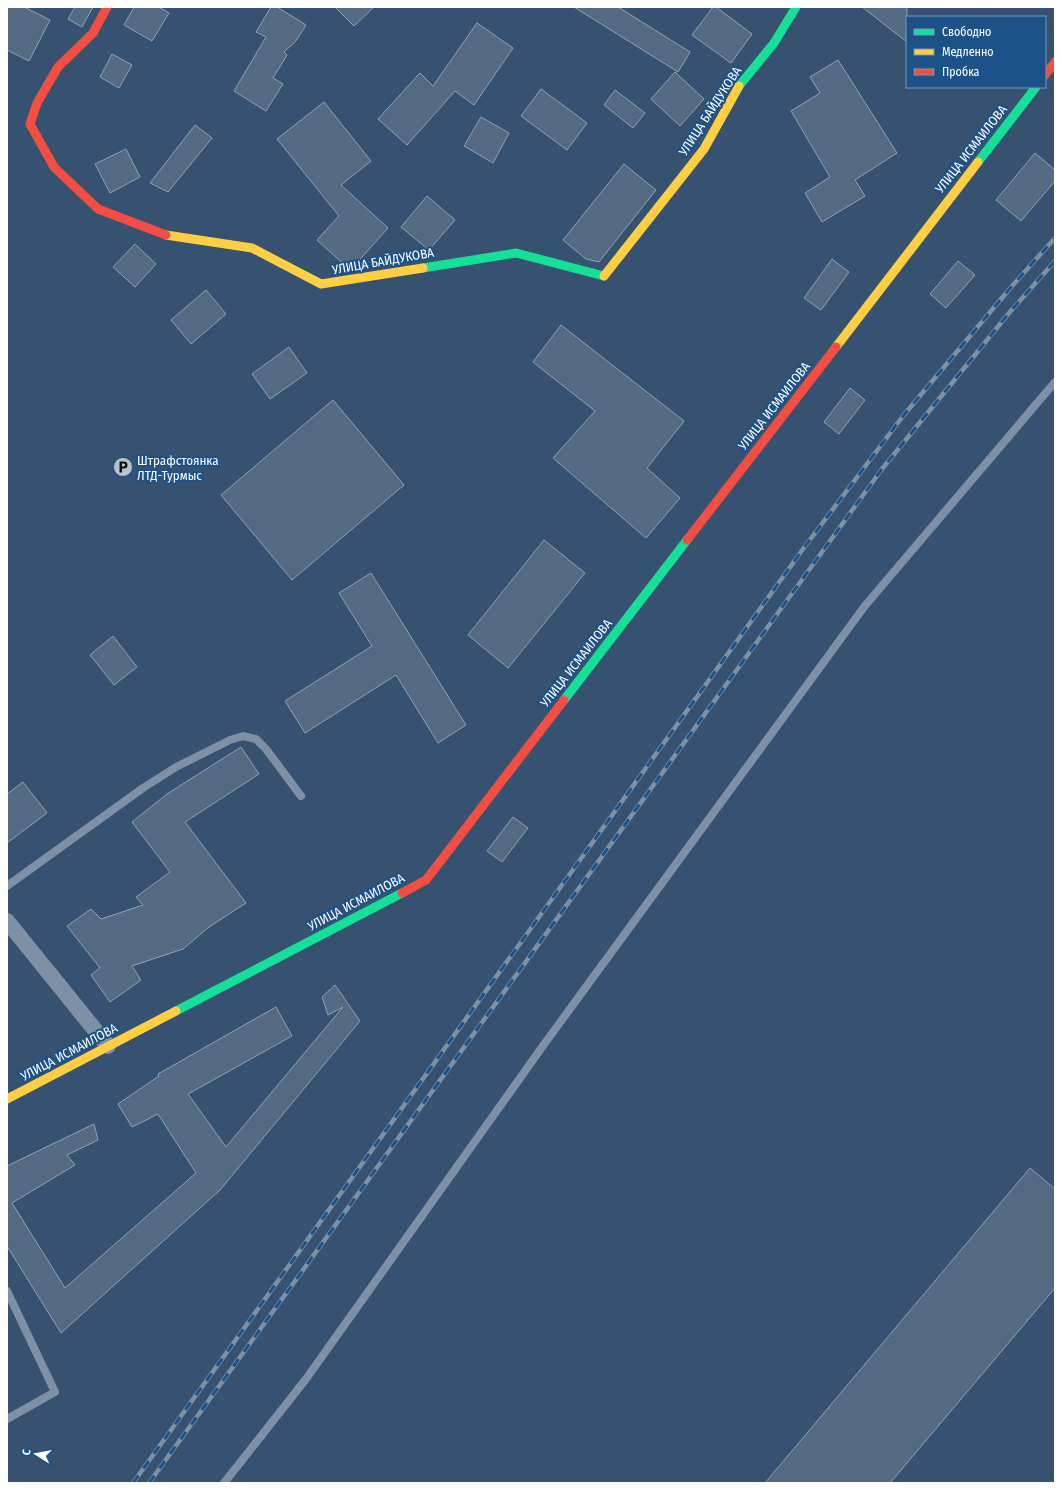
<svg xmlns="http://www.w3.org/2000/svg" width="1062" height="1490" viewBox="0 0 1062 1490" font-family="'Fira Sans Condensed',sans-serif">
<rect width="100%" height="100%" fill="#365270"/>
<g fill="#546a82" stroke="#90a1b3">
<polygon points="7,7 24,7 50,20 29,61 7,50"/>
<polygon points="75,7 93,7 82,27 68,19"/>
<polygon points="134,7 159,7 169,13 152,41 124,25"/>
<polygon points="271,7 277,7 306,25 296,41 284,52 287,55 273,78 283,84 266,111 234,91 266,37 256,32"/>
<polygon points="335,7 374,7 354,26"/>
<polygon points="574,7 618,7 690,52 678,72"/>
<polygon points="713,7 716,7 752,34 731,63 692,35"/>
<polygon points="862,7 907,7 907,42"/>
<polygon points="477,23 513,48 474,105 455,91 407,145 378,119 420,73 433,86"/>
<polygon points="112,54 132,65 119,88 100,77"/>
<polygon points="838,60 897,153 855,180 865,196 822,222 805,193 830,177 791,111 820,93 810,77"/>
<polygon points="675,72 704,99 680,126 651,99"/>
<polygon points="541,89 587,123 567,150 521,116"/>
<polygon points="615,90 645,113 633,128 604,105"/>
<polygon points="324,102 371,161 341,185 388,228 354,266 347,267 317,240 339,216 277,139"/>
<polygon points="481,117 509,133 493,163 464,146"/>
<polygon points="195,125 212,138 168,192 150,183"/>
<polygon points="126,149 140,177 110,193 95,164"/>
<polygon points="1035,153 1055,170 1055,181 1021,221 996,200"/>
<polygon points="624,164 656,190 599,262 586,259 563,240"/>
<polygon points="427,196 455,220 429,250 401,227"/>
<polygon points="135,244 156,264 135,287 113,267"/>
<polygon points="832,259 849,272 821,310 804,298"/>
<polygon points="958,261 975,275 946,308 930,294"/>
<polygon points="206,290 226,314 191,344 171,320"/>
<polygon points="561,325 684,421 647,468 680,498 646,538 553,458 595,411 533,362"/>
<polygon points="289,347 307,373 270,399 252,374"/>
<polygon points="850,388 865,400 839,434 824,422"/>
<polygon points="333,400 404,485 292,580 221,495"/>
<polygon points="544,540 585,573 508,668 468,635"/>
<polygon points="371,573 466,725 438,743 396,675 305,733 285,701 372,646 339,593"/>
<polygon points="113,636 137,667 114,685 90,655"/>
<polygon points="241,747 259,774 185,822 246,903 209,927 183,949 132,966 141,980 110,1002 91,975 100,968 67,926 91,909 101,919 143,905 136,897 170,872 132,822 167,794"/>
<polygon points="23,782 47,813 7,843 7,794"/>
<polygon points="513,817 528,828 502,862 487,851"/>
<polygon points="335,985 360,1021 220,1190 61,1333 7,1246 7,1166 94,1124 98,1140 67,1155 75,1165 12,1203 65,1288 196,1173 158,1114 132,1127 118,1104 159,1076 158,1074 276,1007 292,1036 188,1094 226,1147 343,1007 328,1015 322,997"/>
<polygon points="1030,1168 1055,1189 1055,1288 890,1483 765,1483"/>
</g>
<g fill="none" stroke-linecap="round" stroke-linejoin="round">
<g stroke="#7d90a5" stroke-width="8">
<polyline points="7,886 143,788 176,767 230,740 243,736 256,739 266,749 301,796"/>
<polyline points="7,1291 55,1392 7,1419"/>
<polyline points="224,1483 306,1379 545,1043 864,607 1055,382"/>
</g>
<polyline stroke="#7d90a5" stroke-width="16" points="7,921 108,1046"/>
<g stroke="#16e098" stroke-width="9">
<polyline points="739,86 774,43 796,7"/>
<polyline points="978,162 1036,87"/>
<polyline points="423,268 516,253 604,276"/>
<polyline points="564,700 687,540"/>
<polyline points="176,1011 402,893"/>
</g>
<g stroke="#ffcf43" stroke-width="9">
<polyline points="166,235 252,248 321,284 423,268"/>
<polyline points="604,276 704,149 739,86"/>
<polyline points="836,347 978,162"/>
<polyline points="7,1099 176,1011"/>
</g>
<g stroke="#f24e42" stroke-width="9">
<polyline points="107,7 93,33 58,67 37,103 30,124 54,167 98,209 166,235"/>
<polyline points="1045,75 1055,62"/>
<polyline points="687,540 836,347"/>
<polyline points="402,893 426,880 564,700"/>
</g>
<defs>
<g id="rail">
<polyline points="133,1483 803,549 903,416 1012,286 1055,238"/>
<polyline points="149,1483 882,469 1009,313 1055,261"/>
</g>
</defs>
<use href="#rail" stroke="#7d91a4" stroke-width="4.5"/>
<use href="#rail" stroke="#1d5288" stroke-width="3" stroke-dasharray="9" stroke-linecap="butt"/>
</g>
<defs>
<symbol id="parking-disc" viewBox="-11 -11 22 22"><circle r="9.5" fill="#b9c2cd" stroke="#1d5288"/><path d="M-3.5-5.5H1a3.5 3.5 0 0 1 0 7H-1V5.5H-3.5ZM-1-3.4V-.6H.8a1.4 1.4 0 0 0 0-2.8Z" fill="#111"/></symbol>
</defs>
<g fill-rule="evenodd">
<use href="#parking-disc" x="112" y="456" width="22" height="22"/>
</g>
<g text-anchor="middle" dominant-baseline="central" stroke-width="4" stroke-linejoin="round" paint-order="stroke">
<g font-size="13" fill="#fff" stroke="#1d5288">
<text transform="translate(710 111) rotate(-57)">УЛИЦА БАЙДУКОВА</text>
<text transform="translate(971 149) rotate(-52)">УЛИЦА ИСМАИЛОВА</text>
<text transform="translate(383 261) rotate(-10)">УЛИЦА БАЙДУКОВА</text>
<text transform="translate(774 406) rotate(-52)">УЛИЦА ИСМАИЛОВА</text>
<text transform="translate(576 663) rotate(-52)">УЛИЦА ИСМАИЛОВА</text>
<text transform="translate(356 902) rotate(-28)">УЛИЦА ИСМАИЛОВА</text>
<text transform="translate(69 1052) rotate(-28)">УЛИЦА ИСМАИЛОВА</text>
</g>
<g font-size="13" fill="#fff" stroke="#1d5288" text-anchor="start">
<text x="137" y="460">Штрафстоянка<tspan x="137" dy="15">ЛТД-Турмыс</tspan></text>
</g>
</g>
<rect width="1062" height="1490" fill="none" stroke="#ffffff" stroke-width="16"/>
<rect x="906" y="16" width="140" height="72" fill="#1d5288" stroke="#7797b8"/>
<rect x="914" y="29" width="20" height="6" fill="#16e098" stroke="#7797b8"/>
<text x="942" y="36" font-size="12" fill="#ffffff">Свободно</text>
<rect x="914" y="49" width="20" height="6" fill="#ffcf43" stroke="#7797b8"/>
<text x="942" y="56" font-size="12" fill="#ffffff">Медленно</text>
<rect x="914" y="69" width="20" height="6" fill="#f24e42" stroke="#7797b8"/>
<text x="942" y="76" font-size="12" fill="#ffffff">Пробка</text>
<g transform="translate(36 1454) rotate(281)" stroke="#1d5288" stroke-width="3" paint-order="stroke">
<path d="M0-3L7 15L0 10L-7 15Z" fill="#ffffff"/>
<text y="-6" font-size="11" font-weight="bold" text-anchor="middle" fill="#ffffff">С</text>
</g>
</svg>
